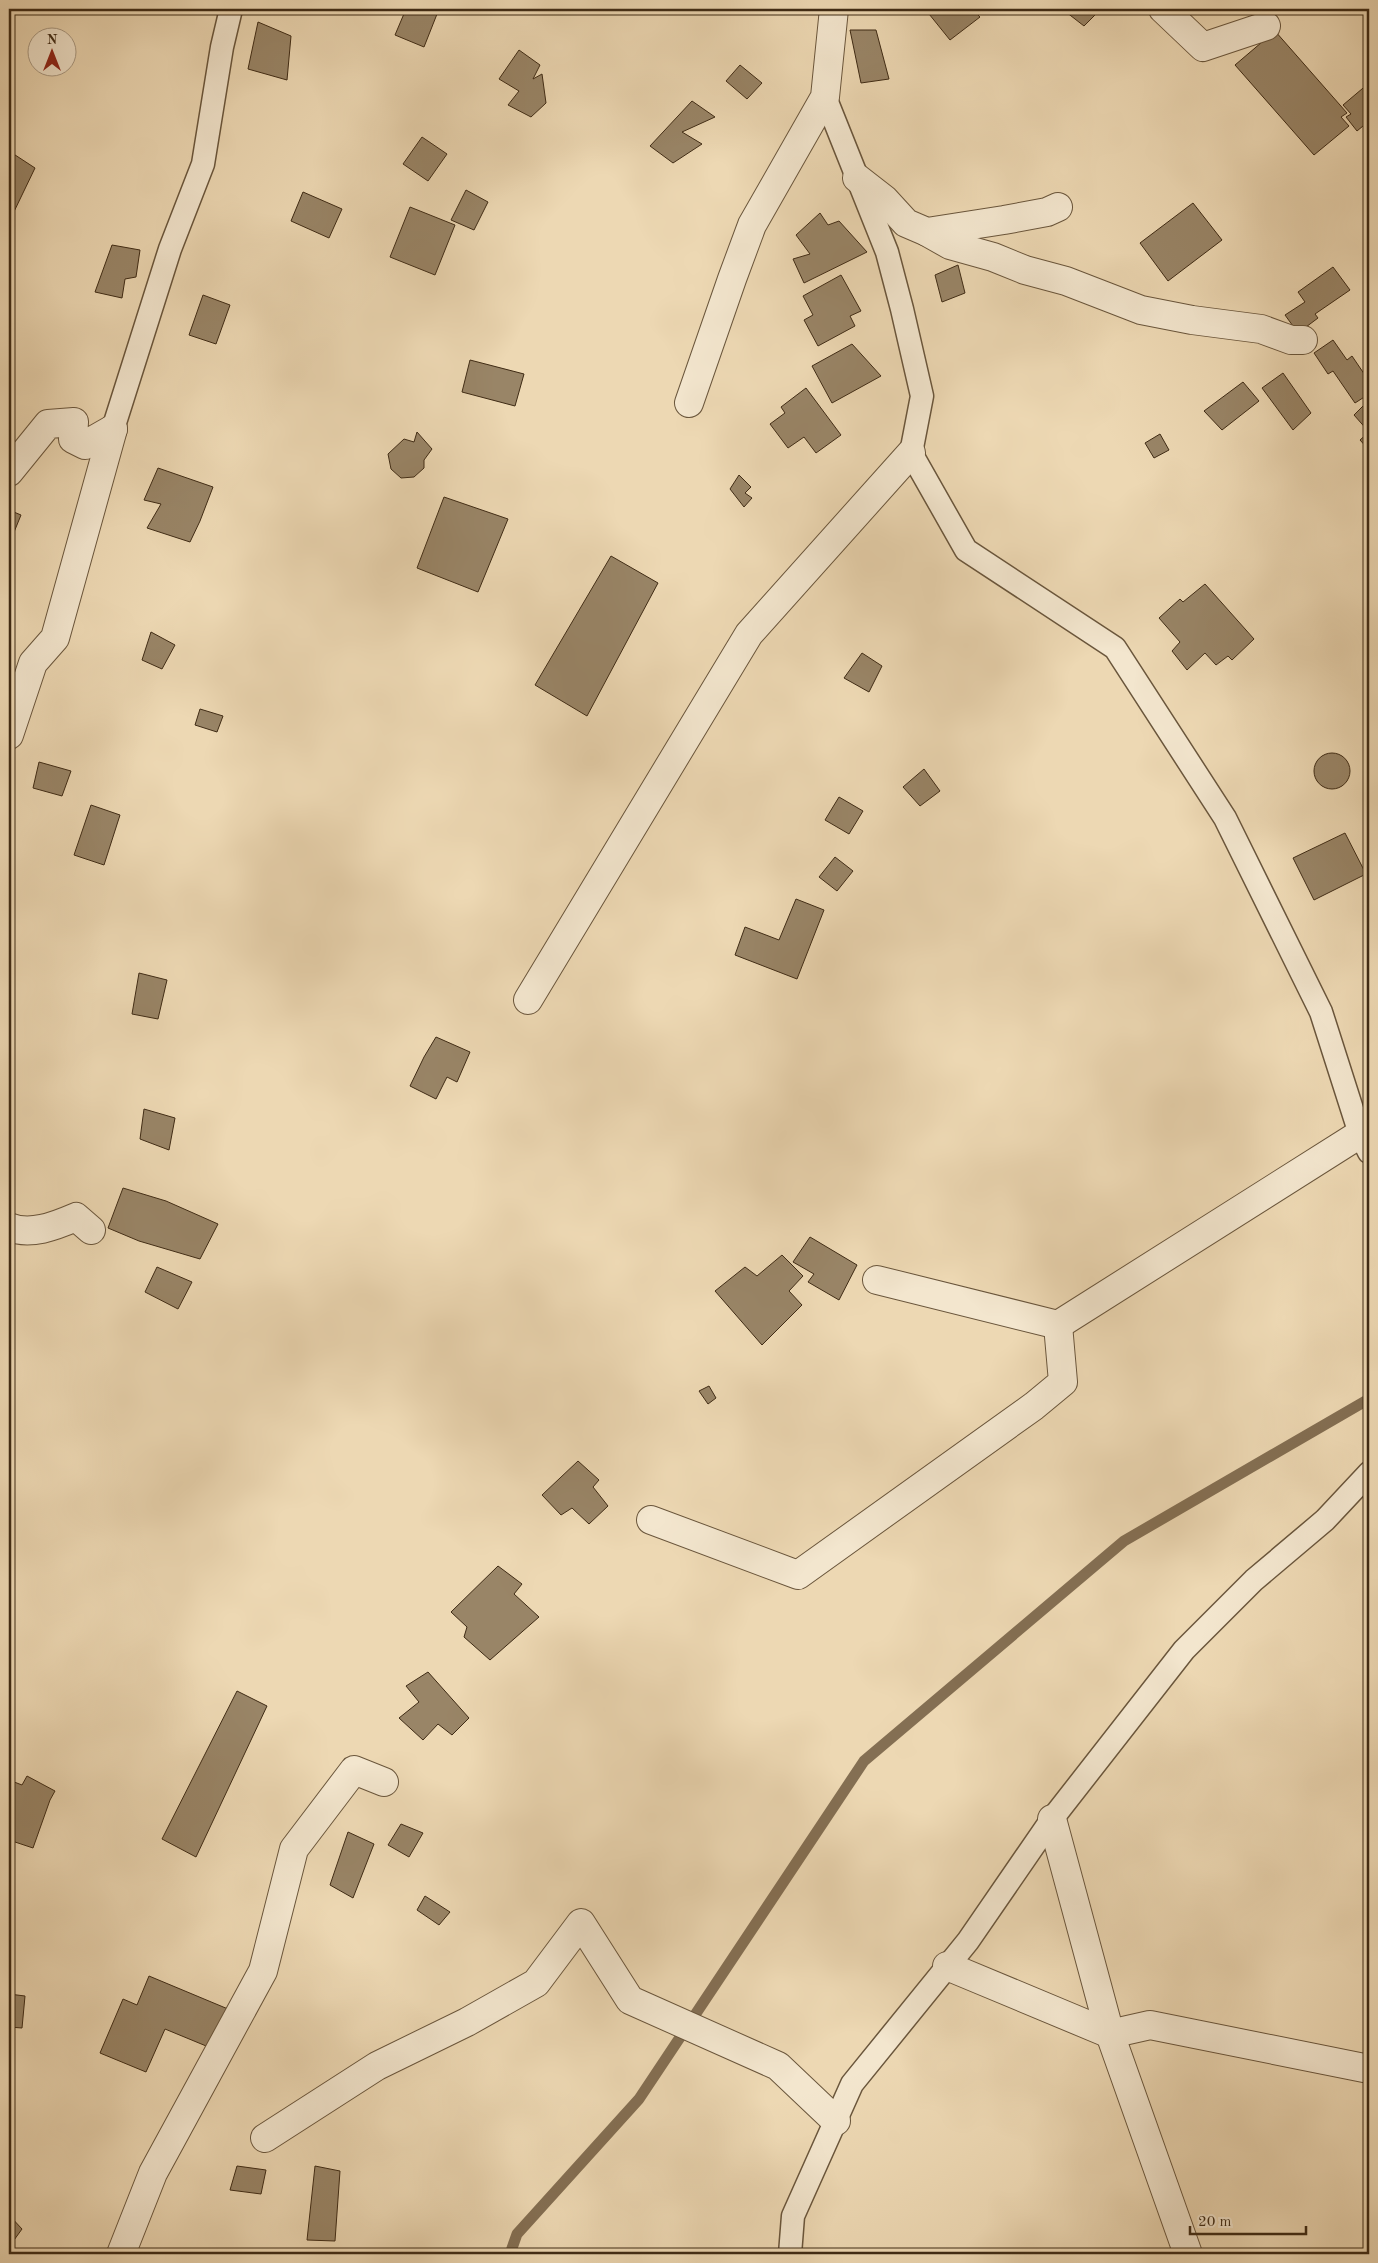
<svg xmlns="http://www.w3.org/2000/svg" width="1378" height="2263" viewBox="0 0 1378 2263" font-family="'Old Standard TT',serif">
<rect width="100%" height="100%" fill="#edd8b3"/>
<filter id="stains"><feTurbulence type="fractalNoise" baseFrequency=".004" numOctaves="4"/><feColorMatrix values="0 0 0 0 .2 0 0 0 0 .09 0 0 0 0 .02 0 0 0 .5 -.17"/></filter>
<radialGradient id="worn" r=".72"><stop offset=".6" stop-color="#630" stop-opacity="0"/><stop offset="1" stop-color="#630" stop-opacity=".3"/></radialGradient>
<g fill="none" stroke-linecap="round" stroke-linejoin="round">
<polyline stroke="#846f53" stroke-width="11" points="510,2254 517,2234 639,2099 864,1761 1124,1541 1369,1399"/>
</g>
<g fill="#998567" stroke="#3f2b15">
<polygon points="406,9 439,9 424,47 395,35"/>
<polygon points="925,9 972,9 980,17 950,40"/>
<polygon points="1069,9 1101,9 1084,26 1066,12"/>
<polygon points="1261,9 1280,9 1269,18"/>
<polygon points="258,22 291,36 287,80 248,69"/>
<polygon points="850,30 876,30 889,79 861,83"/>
<polygon points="1275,31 1347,113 1341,117 1349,126 1314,155 1235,65"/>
<polygon points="519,50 540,65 533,79 542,74 546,103 531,117 508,105 519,91 499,79"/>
<polygon points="740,65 762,83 747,99 726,81"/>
<polygon points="1369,83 1369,121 1357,131 1346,117 1351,114 1343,105"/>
<polygon points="692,101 715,117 682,132 702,144 673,163 650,146"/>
<polygon points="422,137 447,154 428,181 403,164"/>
<polygon points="9,151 35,168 9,222"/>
<polygon points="466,190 488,202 474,230 451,220"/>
<polygon points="303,192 342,209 329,238 291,221"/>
<polygon points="1193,203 1222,240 1168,281 1140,243"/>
<polygon points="410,207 455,225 435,275 390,257"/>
<polygon points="820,213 828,225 839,221 867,252 804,283 793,259 810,254 796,235"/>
<polygon points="112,245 140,250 136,277 125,279 122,298 95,292"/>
<polygon points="958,265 965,293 942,302 935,275"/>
<polygon points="1333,267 1350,290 1315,314 1318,318 1298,333 1285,315 1305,302 1298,292"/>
<polygon points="841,275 861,311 850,316 855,326 818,346 804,320 813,315 803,296"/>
<polygon points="203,295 230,305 216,344 189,335"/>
<polygon points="1333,340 1347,360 1352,356 1369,381 1369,394 1355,403 1333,371 1328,374 1314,353"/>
<polygon points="852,344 881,376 832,403 812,366"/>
<polygon points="470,360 524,374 515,406 462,392"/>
<polygon points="1283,373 1311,413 1293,430 1262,388"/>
<polygon points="1243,382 1259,401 1222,430 1204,411"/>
<polygon points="806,388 841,435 816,453 804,437 788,448 770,424 785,413 781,407"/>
<polygon points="1363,406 1369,413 1369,450 1360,440 1369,432 1354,415"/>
<polygon points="417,432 432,449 424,460 424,468 414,477 401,478 391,469 388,454 404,439 414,442"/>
<polygon points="1160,434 1169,450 1154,458 1145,443"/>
<polygon points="158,468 213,487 200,521 190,542 147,528 161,504 144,500"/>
<polygon points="739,475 751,487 745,493 752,498 744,507 730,489"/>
<polygon points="444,497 508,519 478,592 417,568"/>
<polygon points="9,510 21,515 10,542 9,542"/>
<polygon points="611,556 658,583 587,716 535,685"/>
<polygon points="1205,584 1254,639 1232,660 1228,656 1216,665 1205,653 1187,670 1172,651 1180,642 1159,618 1180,599 1183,602"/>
<polygon points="151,632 175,645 162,669 142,660"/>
<polygon points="862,653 882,666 869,692 844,678"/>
<polygon points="200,709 223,716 217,732 195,725"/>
<circle cx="1332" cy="771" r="18"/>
<polygon points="39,762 71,771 62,796 33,788"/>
<polygon points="924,769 940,791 920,806 903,787"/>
<polygon points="839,797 863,811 849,834 825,820"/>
<polygon points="91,805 120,815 104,865 74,855"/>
<polygon points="1345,833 1366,874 1314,900 1293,858"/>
<polygon points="835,857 853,871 837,891 819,877"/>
<polygon points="796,899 824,910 797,979 735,955 745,927 779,940"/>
<polygon points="139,973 167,980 158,1019 132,1014"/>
<polygon points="436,1037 470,1052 457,1082 447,1077 436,1099 410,1086 424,1057"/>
<polygon points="9,1064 13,1066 9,1075"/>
<polygon points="144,1109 175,1118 169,1150 140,1139"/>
<polygon points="123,1188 166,1201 218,1224 200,1259 139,1241 108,1228"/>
<polygon points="810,1237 857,1265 839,1300 808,1282 814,1274 793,1262"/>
<polygon points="782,1255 803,1276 789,1291 802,1305 762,1345 715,1291 745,1267 757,1276"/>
<polygon points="157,1267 192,1282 178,1309 145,1292"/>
<polygon points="709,1386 716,1398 708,1404 699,1391"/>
<polygon points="578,1461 599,1480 593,1487 608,1506 589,1524 572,1508 561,1515 542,1495"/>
<polygon points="498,1566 522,1584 514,1594 539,1617 490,1660 464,1637 467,1627 451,1612"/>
<polygon points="428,1672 469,1718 452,1735 438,1724 423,1740 399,1718 419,1702 406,1686"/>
<polygon points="237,1691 267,1706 196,1857 162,1839"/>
<polygon points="27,1776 55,1791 50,1800 33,1848 9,1840 9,1780 22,1785"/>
<polygon points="401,1824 423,1833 409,1857 388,1845"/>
<polygon points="348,1832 374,1844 353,1898 330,1885"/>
<polygon points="425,1896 450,1912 439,1925 417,1910"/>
<polygon points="149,1976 228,2009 211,2048 165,2029 146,2072 100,2053 123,1999 137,2005"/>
<polygon points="9,1994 25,1996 22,2028 9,2027"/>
<polygon points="237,2166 266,2170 261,2194 230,2190"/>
<polygon points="315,2166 340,2171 335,2241 307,2240"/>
<polygon points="9,2215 22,2229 9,2247"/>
</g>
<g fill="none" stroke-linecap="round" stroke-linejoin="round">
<defs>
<g id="lane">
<polyline points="825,97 887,252 902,309 922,396 911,453 966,550 1115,648 1225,818 1321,1012 1360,1134 1369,1152"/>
<polyline points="113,429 170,249 203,164 222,47 231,9"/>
<polyline points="790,2254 793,2216 852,2084 968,1941 1052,1819 1184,1650 1254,1580 1325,1520 1369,1473"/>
</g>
<g id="street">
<polyline points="1163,9 1203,47 1266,26"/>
<polyline points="857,178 884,199 906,223 927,232 1004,220 1047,212 1058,207"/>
<polyline points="927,232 950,245 993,257 1025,270 1066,281 1141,310 1192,320 1261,329 1291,340 1303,340"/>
<polyline points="689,403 732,279 752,225 825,97 834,9"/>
<polyline points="9,472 48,424 74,422 73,439 85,445 113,429"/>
<polyline points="9,735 33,663 55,638 113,429"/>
<polyline points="528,1000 749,634 911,453"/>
<path d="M9,1227C30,1236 55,1226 76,1217L91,1230"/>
<polyline points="877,1280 1058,1325 1360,1134"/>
<polyline points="651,1520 798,1575 1034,1406 1063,1382 1058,1325"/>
<polyline points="1052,1819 1110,2034 1188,2254"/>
<polyline points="947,1966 1110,2034 1150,2025 1369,2069"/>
<polyline points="265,2138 377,2066 467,2022 536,1983 581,1923 630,2000 778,2066 836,2121"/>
<polyline points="121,2254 153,2173 263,1971 294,1849 354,1770 384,1782"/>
</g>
</defs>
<use href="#lane" stroke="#6a563c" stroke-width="25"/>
<use href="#street" stroke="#6a563c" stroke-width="30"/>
<use href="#lane" stroke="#f3e6ce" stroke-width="22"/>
<use href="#street" stroke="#f3e6ce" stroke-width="28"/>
</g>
<rect width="1378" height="2263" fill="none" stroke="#edd8b3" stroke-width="30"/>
<rect x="10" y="10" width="1358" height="2243" fill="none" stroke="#3f2b15" stroke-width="2.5"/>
<rect x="15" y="15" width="1348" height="2233" fill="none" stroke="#3f2b15"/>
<g transform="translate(52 52)"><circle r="24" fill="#f3e6ce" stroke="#ab9b84"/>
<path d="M0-4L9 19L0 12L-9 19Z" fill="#8f2418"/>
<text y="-8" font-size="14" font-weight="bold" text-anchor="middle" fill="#3f2b15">N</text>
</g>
<path d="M1190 2226v8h116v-8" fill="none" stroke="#3f2b15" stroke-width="2.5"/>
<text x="1198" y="2226" font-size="15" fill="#3f2b15" stroke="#f3e6ce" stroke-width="4" paint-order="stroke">20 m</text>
<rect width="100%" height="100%" filter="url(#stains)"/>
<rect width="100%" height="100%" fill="url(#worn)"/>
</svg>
